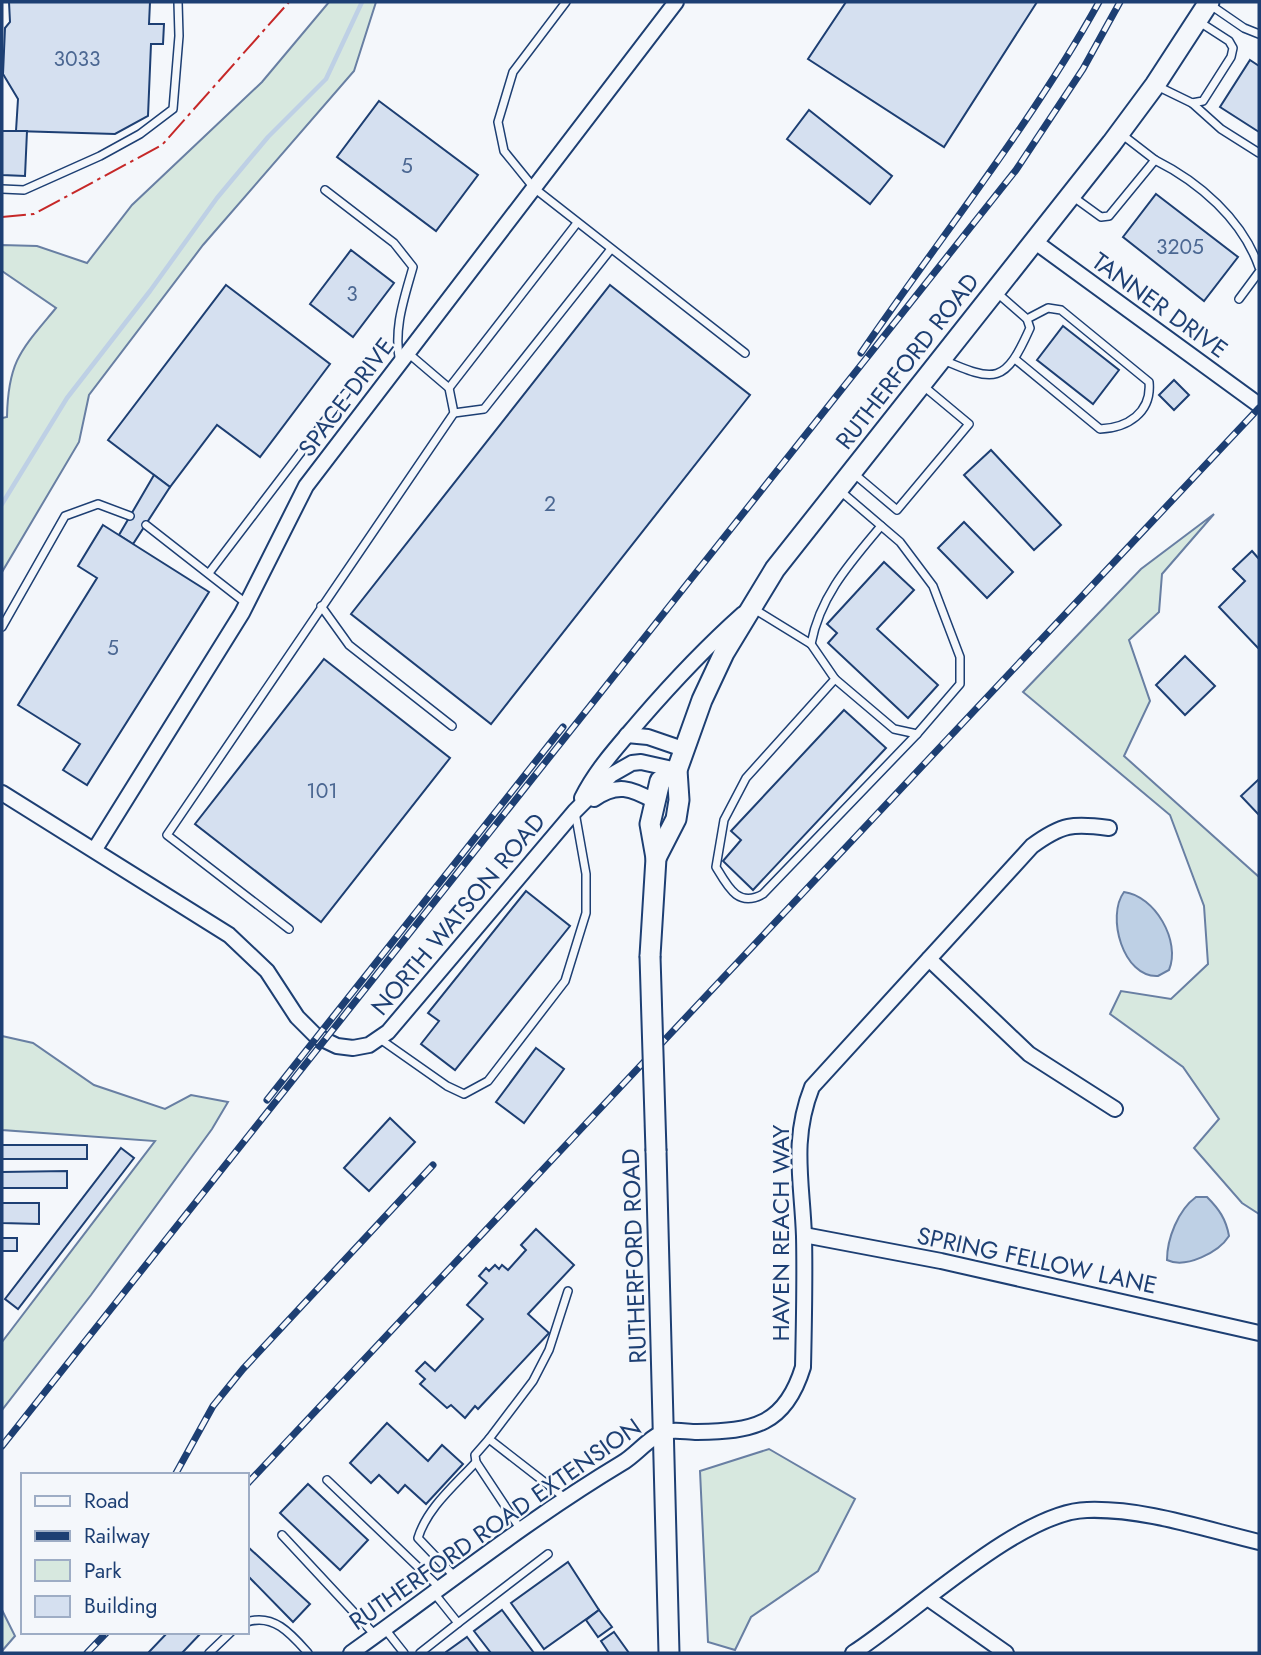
<svg xmlns="http://www.w3.org/2000/svg" width="1261" height="1655" viewBox="0 0 1261 1655" font-family="Jost,sans-serif">
<rect width="100%" height="100%" fill="#f4f7fb"/>
<g fill="#d7e8df" stroke="#687fa3" stroke-width="2">
<path d="M329,2H376L354,71L203,245L89,395L79,442L2,572V418L7,417C8,360 22,349 56,308L2,271V245L37,246L87,263L132,205L262,82Z"/>
<polygon points="1214,514 1162,574 1159,612 1129,640 1150,701 1124,756 1259,877 1259,1214 1242,1203 1194,1148 1219,1119 1183,1067 1110,1014 1121,991 1171,999 1208,964 1204,906 1170,815 1023,692 1141,569"/>
<polygon points="2,1036 33,1043 94,1085 165,1109 191,1095 228,1102 212,1129 91,1295 2,1410 2,1342 155,1141 2,1130"/>
<polygon points="769,1449 855,1499 818,1571 751,1617 735,1650 708,1642 700,1471"/>
<polygon points="2,1610 15,1636 2,1651"/>
</g>
<g fill="#bed0e5" stroke="#687fa3" stroke-width="2">
<path d="M1124,892C1155,896 1181,941 1169,970L1158,976C1123,978 1106,916 1124,892Z"/>
<path d="M1196,1197H1207C1219,1209 1226,1219 1229,1236C1219,1252 1186,1269 1167,1260C1167,1239 1178,1210 1196,1197Z"/>
</g>
<g fill="none" stroke-linecap="round" stroke-linejoin="round">
<polyline stroke="#bed0e5" stroke-width="4.5" points="2,504 67,398 150,291 217,198 268,137 326,79 362,2"/>
</g>
<g fill="#d5e0f0" stroke="#1d3f73" stroke-width="2">
<polygon points="9,2 150,2 149,24 164,24 163,44 151,44 148,116 115,134 16,131 18,99 3,74 5,28 10,22"/>
<polygon points="846,2 1037,2 944,147 808,59"/>
<polygon points="1250,60 1259,66 1259,132 1220,107"/>
<polygon points="379,101 478,175 436,231 337,157"/>
<polygon points="809,110 892,176 870,204 787,139"/>
<polygon points="2,131 27,131 25,176 2,175"/>
<polygon points="1156,194 1238,257 1204,301 1123,237"/>
<polygon points="351,250 394,283 353,337 310,304"/>
<polygon points="226,285 330,364 260,457 217,425 170,487 108,440"/>
<polygon points="610,285 750,395 491,724 351,614"/>
<polygon points="1063,326 1119,370 1093,404 1037,360"/>
<polygon points="1174,380 1189,395 1174,410 1159,395"/>
<polygon points="991,450 1061,525 1034,550 964,475"/>
<polygon points="154,475 170,487 133,544 119,535"/>
<polygon points="964,522 1013,572 987,598 938,548"/>
<polygon points="103,525 209,592 87,785 63,770 80,744 18,705 97,578 78,566"/>
<polygon points="1252,551 1259,559 1259,649 1219,607 1245,581 1233,569"/>
<polygon points="884,562 914,590 877,629 938,685 908,718 828,643 837,633 827,624"/>
<polygon points="1185,656 1215,686 1185,715 1156,685"/>
<polygon points="324,659 450,758 321,922 195,824"/>
<polygon points="844,710 886,748 753,890 723,861 741,840 731,831"/>
<polygon points="1259,779 1259,815 1241,796"/>
<polygon points="526,891 570,926 455,1070 421,1044 439,1021 428,1013"/>
<polygon points="536,1048 564,1069 524,1123 496,1102"/>
<polygon points="390,1118 415,1142 369,1191 344,1168"/>
<rect x="2" y="1145" width="85" height="14"/>
<polygon points="121,1148 134,1158 18,1309 5,1299"/>
<polygon points="67,1171 67,1188 2,1188 2,1172"/>
<polygon points="2,1203 39,1203 39,1224 2,1223"/>
<polygon points="536,1229 574,1265 528,1314 549,1333 478,1409 475,1406 465,1418 451,1405 447,1408 420,1384 425,1379 416,1371 425,1362 435,1371 483,1319 467,1305 487,1283 479,1276 486,1268 489,1271 495,1265 499,1269 502,1265 508,1270 526,1250 521,1245"/>
<rect x="2" y="1238" width="15" height="13"/>
<polygon points="387,1423 428,1461 442,1445 463,1464 426,1504 405,1485 398,1493 379,1475 371,1483 350,1463"/>
<polygon points="308,1484 368,1540 340,1570 280,1513"/>
<polygon points="247,1546 310,1604 293,1622 247,1575"/>
<polygon points="568,1562 599,1610 544,1649 511,1603"/>
<polygon points="502,1610 534,1653 491,1653 474,1631"/>
<polygon points="599,1610 612,1627 598,1637 586,1620"/>
<polygon points="168,1632 202,1632 182,1653 148,1653"/>
<polygon points="614,1632 629,1653 609,1653 601,1641"/>
<polygon points="467,1637 479,1653 446,1653 446,1652"/>
</g>
<g fill="none" stroke-linecap="round" stroke-linejoin="round">
<defs>
<g id="lane">
<polyline points="566,2 513,72 498,122 504,151 534,188 745,353"/>
<polyline points="1209,4 1244,28 1259,34"/>
<polyline points="1157,86 1192,103 1203,101 1231,57 1233,48 1229,41 1198,21"/>
<polyline points="1192,103 1221,129 1259,153"/>
<path d="M1155,160C1199,182 1242,219 1259,267"/>
<polyline points="2,189 24,190 100,156 140,134 173,109 179,36 178,2"/>
<path d="M325,190L394,243L413,267C404,299 393,329 400,363"/>
<polyline points="1072,196 1101,217 1109,216 1155,160 1120,133"/>
<polyline points="1239,299 1259,272"/>
<path d="M941,359C996,383 1005,384 1030,328L1027,319L995,291"/>
<path d="M1015,359L1100,429C1127,428 1152,413 1149,382L1061,310L1048,308L1027,319"/>
<polyline points="449,388 577,223"/>
<polyline points="454,413 484,409 611,249"/>
<polyline points="852,472 897,510 969,424 921,384"/>
<polyline points="146,525 247,604"/>
<polyline points="209,573 346,393"/>
<polyline points="321,606 349,645 452,726"/>
<path d="M754,609L811,644C820,596 850,563 881,526"/>
<polyline points="2,627 65,516 98,504 130,516"/>
<path d="M811,644L835,679L746,778L724,820L716,867C728,887 738,908 763,894L917,734"/>
<polyline points="835,679 894,729 917,734 960,684 960,657 933,586 900,542 838,489"/>
<polyline points="289,929 167,835 454,413 449,388 408,353"/>
<polyline points="380,1039 447,1086 464,1094 488,1081 565,981 586,913 586,874 575,812"/>
<polyline points="489,1439 475,1455 476,1462 521,1530"/>
<polyline points="327,1480 440,1588"/>
<polyline points="565,1498 489,1439 533,1381 549,1350 568,1291"/>
<polyline points="282,1535 375,1635"/>
<path d="M455,1577L418,1538C427,1508 455,1485 476,1462"/>
<polyline points="434,1593 458,1623 548,1554"/>
<path d="M247,1622C274,1613 292,1635 308,1653"/>
<polyline points="385,1629 404,1653"/>
<polyline points="209,1653 231,1632"/>
<polyline points="420,1653 458,1623"/>
</g>
<g id="street">
<polyline points="1034,241 1259,405"/>
<polyline points="627,735 648,737 683,749"/>
<polyline points="2,793 229,935 267,971 297,1017 316,1036 337,1046 353,1048 369,1045 388,1032 575,811 611,775 632,763 641,762 677,770"/>
<path d="M582,798C597,768 619,745 641,719C673,682 706,647 743,614"/>
<path d="M594,799C617,783 631,788 654,801"/>
<polyline points="95,849 242,613 306,486 676,2"/>
<polyline points="929,959 1029,1054 1115,1109"/>
<polyline points="804,1235 941,1261 1259,1333"/>
<polyline points="929,1599 1006,1653"/>
<path d="M351,1653C441,1589 527,1520 622,1463C636,1455 650,1436 665,1432C674,1429 687,1432 697,1432C753,1431 785,1426 803,1367C804,1323 805,1280 804,1236C802,1181 791,1140 812,1087L1032,846C1062,824 1073,823 1109,828"/>
<path d="M853,1653C911,1616 1021,1511 1087,1510C1144,1508 1204,1529 1259,1542"/>
</g>
<g id="secondary">
<polyline points="656,858 676,819 679,800 677,770 702,700 724,653 775,569 1112,143 1155,85 1209,2"/>
<polyline points="650,956 656,858 650,824 660,781 677,770"/>
<polyline points="656,1151 669,1653"/>
</g>
</defs>
<use href="#lane" stroke="#1d3f73" stroke-width="10"/>
<use href="#street" stroke="#1d3f73" stroke-width="18"/>
<use href="#secondary" stroke="#1d3f73" stroke-width="23"/>
<use href="#lane" stroke="#f4f7fb" stroke-width="7"/>
<use href="#street" stroke="#f4f7fb" stroke-width="14"/>
<use href="#secondary" stroke="#f4f7fb" stroke-width="19"/>
<defs>
<g id="rail">
<path d="M861,353C941,236 1030,126 1099,2"/>
<polyline points="267,1100 563,727"/>
<polyline points="2,1446 1016,170 1083,69 1120,2"/>
<polyline points="175,1475 213,1406 243,1369 433,1165"/>
<polyline points="247,1484 1259,408"/>
<polyline points="87,1653 107,1632"/>
</g>
</defs>
<use href="#rail" stroke="#1d3f73" stroke-width="7"/>
<use href="#rail" stroke="#f4f7fb" stroke-width="4.5" stroke-dasharray="13" stroke-linecap="butt"/>
<defs>
<polyline id="secondary-bridge" points="650,956 656,1151"/>
</defs>
<use href="#secondary-bridge" stroke="#1d3f73" stroke-width="23" stroke-linecap="butt"/>
<use href="#secondary-bridge" stroke="#f4f7fb" stroke-width="19"/>
<polyline stroke="#c62828" stroke-width="2" stroke-dasharray="24 5 3.5 5" stroke-linecap="butt" points="2,217 34,214 162,145 289,2"/>
</g>
<g text-anchor="middle" dominant-baseline="central" stroke-width="5" stroke-linejoin="round" paint-order="stroke">
<g font-size="21" fill="#4b6792">
<text x="77" y="59">3033</text>
<text x="407" y="166">5</text>
<text x="1180" y="247">3205</text>
<text x="352" y="294">3</text>
<text x="550" y="504">2</text>
<text x="113" y="648">5</text>
<text x="322" y="791">101</text>
</g>
<g font-size="24" fill="#1d3f73" stroke="#f4f7fb">
<text transform="translate(1160 305) rotate(36)">TANNER DRIVE</text>
<text transform="translate(907 361) rotate(-52)">RUTHERFORD ROAD</text>
<text transform="translate(346 397) rotate(-53)">SPACE DRIVE</text>
<text transform="translate(458 914) rotate(-50)">NORTH WATSON ROAD</text>
<text transform="translate(780 1233) rotate(-90)">HAVEN REACH WAY</text>
<text transform="translate(634 1256) rotate(-92)">RUTHERFORD ROAD</text>
<text transform="translate(1037 1260) rotate(12)">SPRING FELLOW LANE</text>
<text transform="translate(495 1524) rotate(-35)">RUTHERFORD ROAD EXTENSION</text>
</g>
</g>
<rect width="1261" height="1655" fill="none" stroke="#1d3f73" stroke-width="7"/>
<rect x="21" y="1473" width="228" height="161" fill="#f4f7fb" stroke="#9eadc5" stroke-width="2"/>
<rect x="35" y="1496" width="35" height="10" fill="#f4f7fb" stroke="#9eadc5" stroke-width="2"/>
<text x="84" y="1508" font-size="21" fill="#1d3f73">Road</text>
<rect x="35" y="1531" width="35" height="10" fill="#1d3f73" stroke="#9eadc5" stroke-width="2"/>
<text x="84" y="1543" font-size="21" fill="#1d3f73">Railway</text>
<rect x="35" y="1560" width="35" height="21" fill="#d7e8df" stroke="#9eadc5" stroke-width="2"/>
<text x="84" y="1578" font-size="21" fill="#1d3f73">Park</text>
<rect x="35" y="1596" width="35" height="21" fill="#d5e0f0" stroke="#9eadc5" stroke-width="2"/>
<text x="84" y="1613" font-size="21" fill="#1d3f73">Building</text>
</svg>
